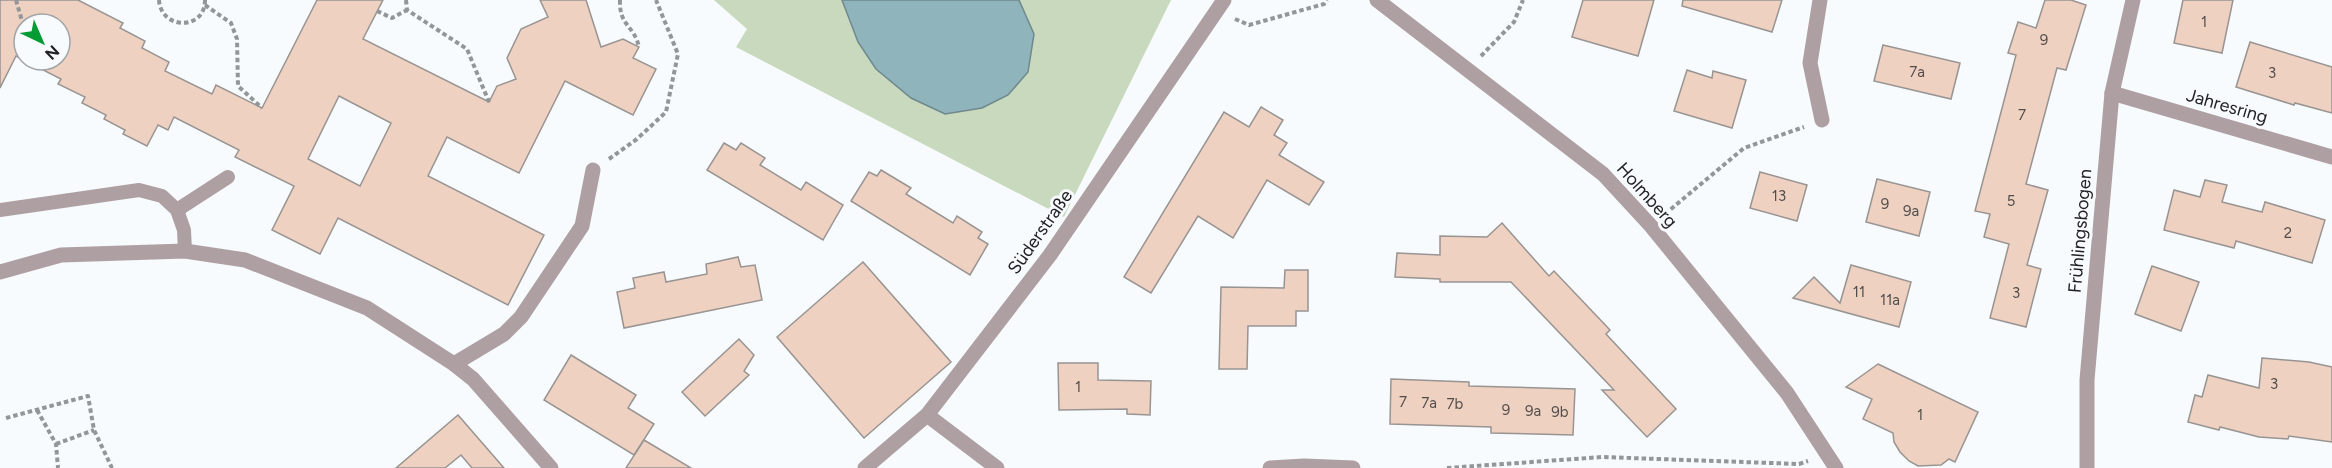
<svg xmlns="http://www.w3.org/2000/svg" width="2332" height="468" viewBox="0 0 2332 468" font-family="Figtree,sans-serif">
<rect width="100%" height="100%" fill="#f7fbfe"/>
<polygon fill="#c8d9be" points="714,0 1171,0 1064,217 736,47 747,29"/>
<polygon fill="#90b4bb" stroke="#6f888d" stroke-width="1.5" points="842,0 1019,0 1034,34 1028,72 1008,95 982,108 945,114 911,98 876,69 858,42"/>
<g fill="#efd1c2" stroke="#989492" stroke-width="1.5" fill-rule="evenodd">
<path d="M0,0H78L123,23L120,28L145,41L142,48L169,62L165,71L212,94L216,85L262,108L317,0H383L363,39L489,102L497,86L516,79L507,58L521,29L548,17L540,0H586L601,47L623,39L639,47L633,58L656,69L633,115L565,81L519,173L447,137L428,176L544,235L508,305L338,218L320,254L272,230L294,186L235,157L239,150L174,117L168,130L158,125L147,146L123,134L125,130L104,119L106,115L82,103L85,97L58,84L61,79L16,56L0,88ZM24,24H60V60H24ZM339,96L391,123L360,186L308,159Z"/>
<polygon points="1583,0 1654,0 1638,56 1572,37"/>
<polygon points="1683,0 1782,0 1772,32 1682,6"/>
<polygon points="2045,0 2071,0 2086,5 2066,70 2057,68 2026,184 2048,190 2027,265 2041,269 2026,327 1990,318 2009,244 1984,237 1990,214 1975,211 2016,55 2008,53 2018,22 2036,28"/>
<polygon points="2183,0 2233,0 2222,53 2174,43"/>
<polygon points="2250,42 2332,67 2332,113 2295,103 2294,105 2236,87"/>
<polygon points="1883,45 1960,63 1951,99 1874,81"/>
<polygon points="1687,70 1712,78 1713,71 1746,80 1732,128 1674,111"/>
<polygon points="1261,107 1283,120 1274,135 1287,143 1279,155 1324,182 1309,205 1267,180 1233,238 1198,216 1151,293 1124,277 1224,112 1249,127"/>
<polygon points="724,143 736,150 741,143 765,158 760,165 801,190 806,182 843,205 823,240 707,170"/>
<polygon points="881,170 911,188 906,194 953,223 957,216 982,232 978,238 988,244 970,275 851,201 869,172 877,176"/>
<polygon points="1760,172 1807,185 1797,221 1750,208"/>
<polygon points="1877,179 1930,192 1919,236 1866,222"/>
<polygon points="2205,180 2227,185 2222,202 2262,212 2265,202 2325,220 2312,263 2236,241 2234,248 2164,230 2174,190 2200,197"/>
<polygon points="1502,223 1549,276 1554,271 1610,330 1606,334 1676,409 1647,437 1602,390 1614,390 1511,282 1440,282 1440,279 1395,277 1397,253 1440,255 1440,236 1487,237"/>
<polygon points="738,257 741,267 755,265 762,300 624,328 617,292 635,288 633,278 664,272 666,282 707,274 706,264"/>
<polygon points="863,262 951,362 864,438 777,337"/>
<polygon points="1851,265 1911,282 1899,327 1793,298 1814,277 1840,303"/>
<polygon points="2152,266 2199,282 2181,331 2135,314"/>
<polygon points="1285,270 1308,270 1308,311 1296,311 1296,326 1248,326 1247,369 1219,369 1221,287 1284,288"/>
<polygon points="739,339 754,355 744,371 749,375 705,416 682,392"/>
<polygon points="571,355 636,395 628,408 654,424 634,455 544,400"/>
<polygon points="2262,358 2309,362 2332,367 2332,442 2289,436 2288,439 2259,437 2220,427 2219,430 2188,422 2195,395 2202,397 2208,375 2259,388"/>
<polygon points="1058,363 1098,363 1098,380 1151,381 1150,415 1127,414 1127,409 1059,410"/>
<polygon points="1878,364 1978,412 1955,462 1949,459 1941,465 1918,466 1909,461 1900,452 1894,442 1893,433 1863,419 1872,399 1846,387"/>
<polygon points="1391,379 1469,382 1469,386 1575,389 1573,435 1491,433 1491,427 1390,424"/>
<polygon points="458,415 504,468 472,468 461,455 445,468 396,468"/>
<polygon points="644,440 691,468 626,468"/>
</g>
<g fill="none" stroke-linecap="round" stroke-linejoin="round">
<g stroke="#939698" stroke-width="4" stroke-dasharray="4.5 3" stroke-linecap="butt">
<polyline points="16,0 22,21"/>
<path d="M159,0C161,30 205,31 205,0"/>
<polyline points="406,0 407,10 467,49 489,102"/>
<path d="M620,0C619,26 634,25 639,47"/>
<polyline points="205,5 231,23 237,39 238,86 262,108"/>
<polyline points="377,11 392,18 407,10"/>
<polyline points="1235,19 1249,25 1324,4 1327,0"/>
<polyline points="1481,56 1514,22 1523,0"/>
<polyline points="609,159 637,139 666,112 678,54 656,0"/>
<polyline points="1665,214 1744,148 1804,127"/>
<polyline points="37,410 56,444 58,468"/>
<polyline points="6,418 88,396 94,430 112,468"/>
<polyline points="56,444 94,430"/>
<polyline points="1447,468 1602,457 1799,464 1808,461"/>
</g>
<g stroke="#ae9fa2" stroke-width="14">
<polyline points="0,210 139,190 162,196 177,210 184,230 185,251"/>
<polyline points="177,210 228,177"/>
</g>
<g stroke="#ae9fa2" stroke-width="15">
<polyline points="1820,0 1810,63 1822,120"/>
<polyline points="2112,93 2332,157"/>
<polyline points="0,272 61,255 185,251 245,260 367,308 454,364 473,379 551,468"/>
<polyline points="454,364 504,334 521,317 582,226 593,170"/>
<polyline points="927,415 997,468"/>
<polyline points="865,468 927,415 1050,255 1224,0"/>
<polyline points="1270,468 1304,466 1353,468"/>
<polyline points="2087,468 2087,380 2112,93 2133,0"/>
</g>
<polyline stroke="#ae9fa2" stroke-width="15" points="1377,0 1603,174 1651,226 1787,393 1836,468"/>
</g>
<g text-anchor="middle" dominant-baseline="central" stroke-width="6" stroke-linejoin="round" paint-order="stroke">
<g font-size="15" fill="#544e4b">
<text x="2204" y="22">1</text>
<text x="2044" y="40">9</text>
<text x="1917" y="72">7a</text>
<text x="2272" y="73">3</text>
<text x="2022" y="115">7</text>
<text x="1779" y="196">13</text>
<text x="2011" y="201">5</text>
<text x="1885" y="204">9</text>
<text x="1911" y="211">9a</text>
<text x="2288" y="233">2</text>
<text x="1859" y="292">11</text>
<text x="2016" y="293">3</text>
<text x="1890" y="300">11a</text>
<text x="2274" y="384">3</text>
<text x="1078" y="387">1</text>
<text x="1403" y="402">7</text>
<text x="1429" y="403">7a</text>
<text x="1455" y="404">7b</text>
<text x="1506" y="410">9</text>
<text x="1533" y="411">9a</text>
<text x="1560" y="412">9b</text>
<text x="1920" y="415">1</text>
</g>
<g font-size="18" fill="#212223" stroke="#f7fbfe">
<text transform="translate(2227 106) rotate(16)">Jahresring</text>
<text transform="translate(1647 195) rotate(48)">Holmberg</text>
<text transform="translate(2080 231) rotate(-85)">Frühlingsbogen</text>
<text transform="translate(1040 232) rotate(-55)">Süderstraße</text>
</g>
</g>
<g transform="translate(42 42) rotate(136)"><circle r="28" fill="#f7fbfe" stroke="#a1a4a6" stroke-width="1.5"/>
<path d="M0-4.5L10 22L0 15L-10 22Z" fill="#049b34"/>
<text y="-9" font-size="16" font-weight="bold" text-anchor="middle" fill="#212223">N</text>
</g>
</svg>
